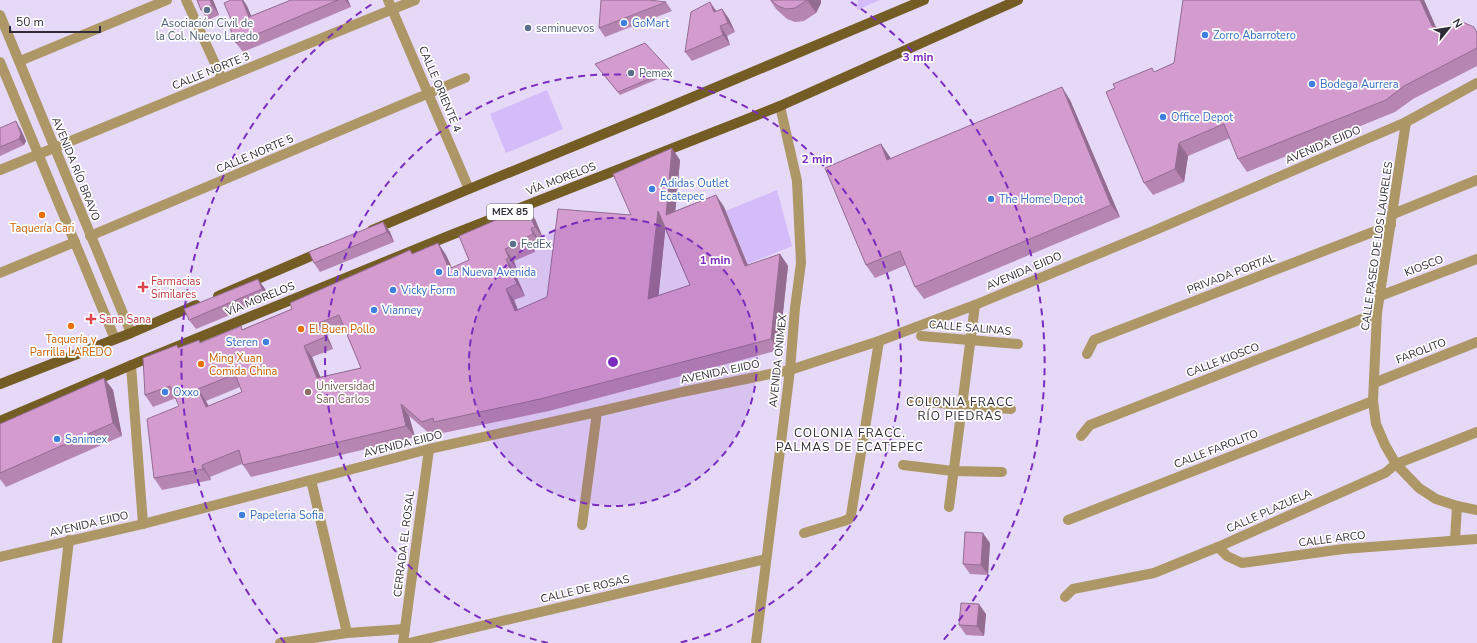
<svg xmlns="http://www.w3.org/2000/svg" width="1477" height="643" viewBox="0 0 1477 643" font-family="'Nunito Sans',sans-serif">
<rect width="100%" height="100%" fill="#e5d9f7"/>
<g fill="#d4bbfa">
<polygon points="858,0 880,0 857,10"/>
<polygon points="547,90 563,129 506,153 490,114"/>
<polygon points="777,190 792,246 748,264 726,211"/>
</g>
<g fill="none" stroke-linecap="round" stroke-linejoin="round">
<g stroke="#ad9767" stroke-width="10">
<polyline points="186,0 222,79"/>
<polyline points="388,0 469,189"/>
<polyline points="0,15 131,333"/>
<polyline points="20,61 167,0"/>
<polyline points="0,62 115,339"/>
<polyline points="1406,122 1377,313 1373,401 1376,424 1385,445 1396,464 1419,488 1436,499 1457,506 1477,510"/>
<polyline points="0,170 415,0"/>
<polyline points="1393,214 1477,180"/>
<polyline points="90,236 465,78"/>
<polyline points="0,273 75,242"/>
<polyline points="1380,296 1477,259"/>
<polyline points="921,336 1018,344"/>
<polyline points="1087,354 1094,340 1391,225"/>
<polyline points="131,365 143,524"/>
<polyline points="1374,383 1477,342"/>
<polyline points="913,401 1011,409"/>
<polyline points="1081,436 1090,425 1377,313"/>
<polyline points="903,465 953,471 1002,472"/>
<polyline points="311,480 347,633"/>
<polyline points="949,507 975,305"/>
<polyline points="1068,520 1373,401"/>
<polyline points="582,525 597,412"/>
<polyline points="804,533 844,521 849,519 851,515 879,341"/>
<polyline points="1455,540 1457,506"/>
<polyline points="1218,547 1227,556 1242,563 1343,549 1477,539"/>
<polyline points="0,557 143,524 429,449 597,412 682,392 790,370 879,341 975,305 1151,232 1406,122 1477,83"/>
<polyline points="1065,597 1073,589 1154,573 1218,547 1385,473 1396,464 1477,432"/>
<polyline points="57,643 69,540"/>
<polyline points="280,643 347,633 405,629"/>
<polyline points="403,643 429,449"/>
<polyline points="409,643 766,559"/>
<polyline points="756,643 790,370 795,308 801,263 797,181 780,106"/>
</g>
<g stroke="#745d25" stroke-width="10">
<polyline points="372,230 469,189 662,110 924,0"/>
<polyline points="218,296 323,251"/>
<polyline points="0,384 131,333 196,305"/>
<polyline points="0,421 141,361 451,235 780,106 1018,0"/>
</g>
</g>
<g fill="#b685b2" fill-rule="evenodd">
<polygon points="197,0 213,0 219,15 208,20 201,10"/>
<polygon points="231,0 243,0 247,6 251,16 291,0 348,0 351,7 243,52 236,43"/>
<polygon points="770,0 821,0 821,3 816,13 804,21 795,22 787,19 776,9"/>
<polygon points="1424,0 1436,27 1442,30 1477,32 1477,66 1413,99 1395,112 1247,172 1238,159 1230,138 1188,156 1184,182 1153,195 1144,183 1155,72 1174,63"/>
<polygon points="666,2 672,11 605,37 599,28"/>
<polygon points="722,9 729,19 735,32 727,36 730,45 692,61 685,52 717,11"/>
<polygon points="595,64 670,70 672,73 620,95"/>
<polygon points="1070,100 1120,217 924,299 915,287 906,265 875,278 866,265 881,144 891,159"/>
<polygon points="0,128 20,128 26,141 24,145 0,156"/>
<path d="M680,160L675,211L716,195L724,207L748,265L780,254L788,266L779,350L549,411L443,433L440,430L430,434L409,416L415,437L251,477L243,465L242,464L210,477L211,480L162,490L154,478L179,406L176,398L153,407L145,395L179,348L201,343L243,329L292,309L410,250L413,254L438,243L446,255L452,268L469,260L535,219L543,238L539,240L542,246L534,249L535,252L514,261L517,270L514,271L525,296L514,300L518,310L547,297L631,215ZM665,229L690,285L658,296L662,262ZM344,328L361,368L320,377L312,357L333,349L327,335ZM240,387L242,392L209,406L206,401Z"/>
<polygon points="383,222 390,232 394,242 320,272 314,263"/>
<polygon points="258,279 265,289 269,299 196,329 189,320"/>
<polygon points="104,378 113,390 122,436 6,487 0,479 0,424"/>
<polygon points="990,543 988,575 970,574 963,564"/>
<polygon points="986,614 984,636 966,635 959,625"/>
</g>
<g fill="#946c91">
<polygon points="210,0 213,0 219,15 212,5"/>
<polygon points="242,0 243,0 247,6 256,27 249,17"/>
<polygon points="345,0 348,0 351,7"/>
<polygon points="807,0 821,0 821,3 816,13"/>
<polygon points="1420,0 1424,0 1441,39 1432,26"/>
<polygon points="710,2 717,12 714,12"/>
<polygon points="722,9 729,19 735,32 728,23"/>
<polygon points="720,26 727,36 730,45 723,35"/>
<polygon points="1062,87 1070,100 1120,217 1111,205"/>
<polygon points="16,121 20,128 26,141 24,145 19,139"/>
<polygon points="1179,143 1188,156 1184,182 1175,169"/>
<polygon points="881,144 890,157 896,173 887,160"/>
<polygon points="672,148 680,160 674,227 666,215"/>
<polygon points="716,195 724,207 753,278 745,266"/>
<polygon points="526,207 535,219 543,238 535,227"/>
<polygon points="658,211 666,223 657,311 648,299"/>
<polygon points="383,222 390,232 394,242 387,232"/>
<polygon points="531,228 539,240 542,246 533,234"/>
<polygon points="525,238 534,249 535,252 527,240"/>
<polygon points="438,243 446,255 458,281 449,269"/>
<polygon points="505,249 514,261 517,270 509,258"/>
<polygon points="780,254 788,266 779,350 771,339"/>
<polygon points="506,259 514,271 525,296 517,284"/>
<polygon points="258,279 265,289 269,299 262,289"/>
<polygon points="506,289 514,300 523,323 515,311"/>
<polygon points="319,323 327,335 333,349 325,337"/>
<polygon points="304,346 312,357 326,390 317,378"/>
<polygon points="104,378 113,390 122,436 113,423"/>
<polygon points="198,389 206,401 214,419 206,407"/>
<polygon points="401,404 409,416 415,437 406,426"/>
<polygon points="202,465 210,477 211,480 203,469"/>
<polygon points="983,533 990,543 988,575 981,565"/>
<polygon points="979,604 986,614 984,636 977,626"/>
</g>
<g fill="#d49bcf" stroke="#946c91" fill-rule="evenodd">
<polygon points="197,0 210,0 212,5 201,10"/>
<polygon points="231,0 242,0 249,17 291,0 338,0 236,43 229,26 233,24 224,3"/>
<polygon points="601,0 649,0 666,2 599,28"/>
<polygon points="771,0 807,0 795,8 786,9 778,6"/>
<polygon points="1183,0 1420,0 1432,26 1442,30 1460,21 1474,27 1477,33 1477,48 1404,86 1386,100 1238,159 1224,124 1179,143 1175,169 1144,183 1106,92 1115,88 1113,84 1152,68 1154,72 1174,63"/>
<polygon points="710,2 714,12 722,9 728,23 720,26 723,35 685,52 691,12"/>
<polygon points="645,43 670,70 618,92 595,64"/>
<polygon points="1062,87 1111,205 915,287 900,251 866,265 825,168 881,144 887,160"/>
<polygon points="16,121 21,134 19,139 0,147 0,128"/>
<path d="M672,148L666,215L716,195L745,266L780,254L771,339L540,399L434,422L433,418L422,422L401,404L406,426L243,465L239,450L202,465L203,469L154,478L147,419L179,406L170,386L145,395L143,358L177,345L178,348L199,340L200,343L241,326L242,330L292,309L290,303L410,250L412,254L438,243L449,269L469,260L459,236L526,207L535,227L531,228L533,234L525,238L527,240L505,249L509,258L506,259L517,284L506,289L515,311L547,297L558,209L631,215L613,174ZM658,211L690,285L648,299ZM339,315L361,368L317,378L304,346L325,337L319,323ZM235,374L242,392L206,407L198,389Z"/>
<polygon points="383,222 387,232 314,263 309,252"/>
<polygon points="258,279 262,289 189,320 184,309"/>
<polygon points="104,378 113,423 0,473 0,424"/>
<polygon points="965,532 983,533 981,565 963,564"/>
<polygon points="961,603 979,604 977,626 959,625"/>
</g>
<circle cx="613" cy="362" r="144" fill="#7b2cbf" fill-opacity=".12"/>
<g fill="none" stroke="#7b2cbf" stroke-width="2" stroke-dasharray="7 5">
<circle cx="613" cy="362" r="144"/>
<path d="M548 643A288 288 0 1 1 678 643"/>
<path d="M285 643A432 432 0 0 1 375 2M851 2A432 432 0 0 1 941 643"/>
</g>
<g fill="#5c6f8a" stroke="#fff" stroke-width="1.5">
<circle cx="207" cy="10" r="4"/>
<circle cx="528" cy="28" r="4"/>
<circle cx="631" cy="73" r="4"/>
<circle cx="513" cy="244" r="4"/>
</g>
<g fill="#3f7fe0" stroke="#fff" stroke-width="1.5">
<circle cx="624" cy="23" r="4"/>
<circle cx="1205" cy="35" r="4"/>
<circle cx="1312" cy="84" r="4"/>
<circle cx="1163" cy="117" r="4"/>
<circle cx="652" cy="189" r="4"/>
<circle cx="991" cy="199" r="4"/>
<circle cx="439" cy="272" r="4"/>
<circle cx="393" cy="290" r="4"/>
<circle cx="374" cy="310" r="4"/>
<circle cx="266" cy="342" r="4"/>
<circle cx="165" cy="392" r="4"/>
<circle cx="57" cy="439" r="4"/>
<circle cx="242" cy="515" r="4"/>
</g>
<g fill="#e8710a" stroke="#fff" stroke-width="1.5">
<circle cx="42" cy="215" r="4"/>
<circle cx="71" cy="326" r="4"/>
<circle cx="301" cy="329" r="4"/>
<circle cx="201" cy="364" r="4"/>
</g>
<g fill="#e0444e" stroke="#fff" stroke-width="1.5">
<path d="M141 281h4v4h4v4h-4v4h-4v-4h-4v-4h4z"/>
<path d="M89 313h4v4h4v4h-4v4h-4v-4h-4v-4h4z"/>
</g>
<circle fill="#8d6e63" stroke="#fff" stroke-width="1.5" cx="308" cy="392" r="4"/>
<g text-anchor="middle" dominant-baseline="central" stroke-width="3.5" stroke-linejoin="round" paint-order="stroke">
<rect fill="#fff" stroke="#6e6b73" stroke-width="1" x="487" y="204" width="46" height="16" rx="3"/>
<g font-size="10" font-weight="bold" fill="#302c37">
<text x="510" y="212">MEX 85</text>
</g>
<g font-size="11" fill="#4e5e75" stroke="#fff" text-anchor="start">
<text x="207" y="23" text-anchor="middle">Asociación Civil de<tspan x="207" dy="13">la Col. Nuevo Laredo</tspan></text>
<text x="536" y="28">seminuevos</text>
<text x="639" y="73">Pemex</text>
<text x="521" y="244">FedEx</text>
</g>
<g font-size="11" fill="#366cbe" stroke="#fff" text-anchor="start">
<text x="632" y="23">GoMart</text>
<text x="1213" y="35">Zorro Abarrotero</text>
<text x="1320" y="84">Bodega Aurrera</text>
<text x="1171" y="117">Office Depot</text>
<text x="660" y="183">Adidas Outlet<tspan x="660" dy="13">Ecatepec</tspan></text>
<text x="999" y="199">The Home Depot</text>
<text x="447" y="272">La Nueva Avenida</text>
<text x="401" y="290">Vicky Form</text>
<text x="382" y="310">Vianney</text>
<text x="258" y="342" text-anchor="end">Steren</text>
<text x="173" y="392">Oxxo</text>
<text x="65" y="439">Sanimex</text>
<text x="250" y="515">Papeleria Sofia</text>
</g>
<g font-size="11" fill="#302c37" stroke="#fff">
<text transform="translate(211 71) rotate(-22)">CALLE NORTE 3</text>
<text transform="translate(440 89) rotate(67)">CALLE ORIENTE 4</text>
<text transform="translate(1323 145) rotate(-23)">AVENIDA EJIDO</text>
<text transform="translate(255 154) rotate(-23)">CALLE NORTE 5</text>
<text transform="translate(76 169) rotate(68)">AVENIDA RÍO BRAVO</text>
<text transform="translate(561 179) rotate(-21)">VÍA MORELOS</text>
<text transform="translate(1377 246) rotate(-82)">CALLE PASEO DE LOS LAURELES</text>
<text transform="translate(1424 266) rotate(-21)">KIOSCO</text>
<text transform="translate(1024 271) rotate(-23)">AVENIDA EJIDO</text>
<text transform="translate(1231 274) rotate(-21)">PRIVADA PORTAL</text>
<text transform="translate(260 299) rotate(-22)">VÍA MORELOS</text>
<text transform="translate(970 328) rotate(5)">CALLE SALINAS</text>
<text transform="translate(1421 351) rotate(-21)">FAROLITO</text>
<text transform="translate(1223 360) rotate(-21)">CALLE KIOSCO</text>
<text transform="translate(778 361) rotate(-84)">AVENIDA ONIMEX</text>
<text transform="translate(720 372) rotate(-12)">AVENIDA EJIDO</text>
<text transform="translate(403 444) rotate(-14)">AVENIDA EJIDO</text>
<text transform="translate(1216 449) rotate(-21)">CALLE FAROLITO</text>
<text transform="translate(1269 511) rotate(-24)">CALLE PLAZUELA</text>
<text transform="translate(89 524) rotate(-13)">AVENIDA EJIDO</text>
<text transform="translate(1332 539) rotate(-7)">CALLE ARCO</text>
<text transform="translate(404 544) rotate(-83)">CERRADA EL ROSAL</text>
<text transform="translate(585 589) rotate(-13)">CALLE DE ROSAS</text>
</g>
<g font-size="11" fill="#c56008" stroke="#fff">
<text x="42" y="228">Taquería Cari</text>
<text x="309" y="329" text-anchor="start">El Buen Pollo</text>
<text x="71" y="339">Taquería y<tspan x="71" dy="13">Parrilla LAREDO</tspan></text>
<text x="209" y="358" text-anchor="start">Ming Xuan<tspan x="209" dy="13">Comida China</tspan></text>
</g>
<g font-size="11" fill="#be3a42" stroke="#fff" text-anchor="start">
<text x="151" y="281">Farmacias<tspan x="151" dy="13">Similares</tspan></text>
<text x="99" y="319">Sana Sana</text>
</g>
<g font-size="11" fill="#785e54" stroke="#fff" text-anchor="start">
<text x="316" y="386">Universidad<tspan x="316" dy="13">San Carlos</tspan></text>
</g>
<g font-size="12" letter-spacing="1" fill="#302c37" stroke="#fff">
<text x="960" y="402">COLONIA FRACC<tspan x="960" dy="14">RÍO PIEDRAS</tspan></text>
<text x="850" y="433">COLONIA FRACC.<tspan x="850" dy="14">PALMAS DE ECATEPEC</tspan></text>
</g>
</g>
<circle cx="613" cy="362" r="6" fill="#7b2cbf" stroke="#fff" stroke-width="2"/>
<g font-size="12" text-anchor="middle" font-weight="bold" fill="#7b2cbf" stroke="#fff" stroke-width="3.5" stroke-linejoin="round" paint-order="stroke">
<text x="918" y="61">3 min</text>
<text x="817" y="163">2 min</text>
<text x="715" y="264">1 min</text>
</g>
<g transform="translate(1449 28) rotate(60)" stroke="#ffffff" stroke-width="3" paint-order="stroke">
<path d="M0-3L7 15L0 10L-7 15Z" fill="#302c37"/>
<text y="-6" font-size="11" font-weight="bold" text-anchor="middle" fill="#302c37">N</text>
</g>
<path d="M10 26v6h90v-6" fill="none" stroke="#302c37" stroke-width="2"/>
<text x="16" y="26" font-size="12" fill="#302c37" stroke="#ffffff" stroke-width="3" paint-order="stroke">50 m</text>
</svg>
